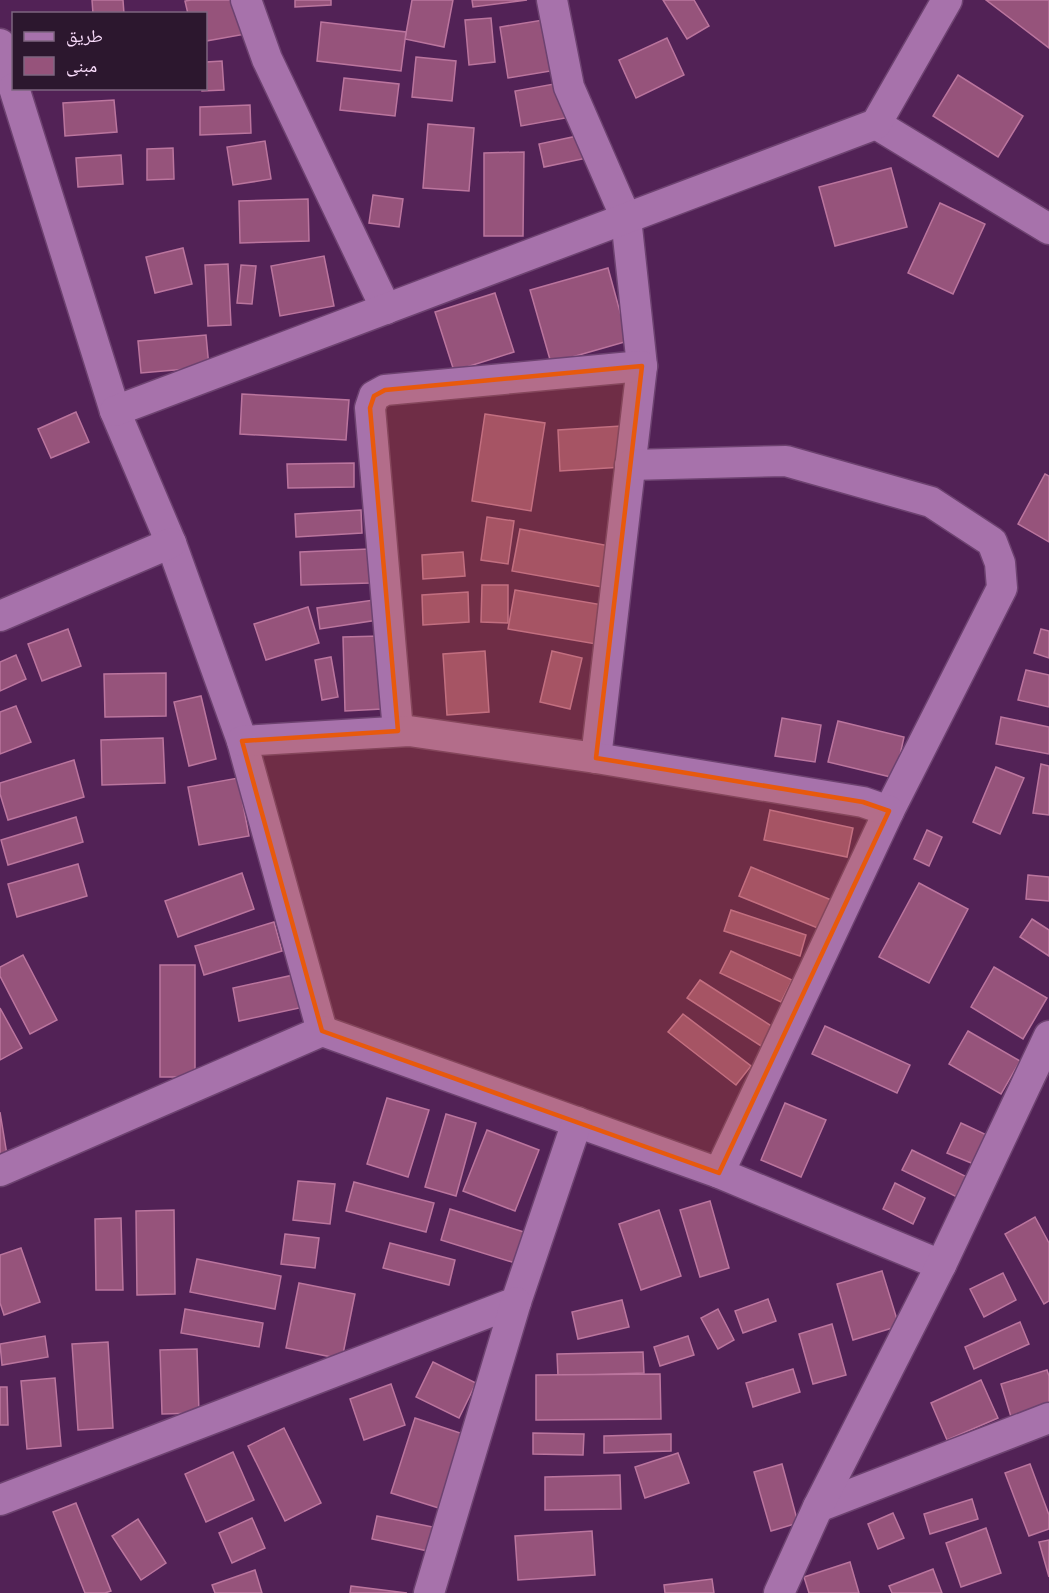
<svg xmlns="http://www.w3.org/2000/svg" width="1049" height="1593" viewBox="0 0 1049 1593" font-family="'Exo 2','Noto Naskh Arabic',sans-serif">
<rect width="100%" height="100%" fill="#522256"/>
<g fill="#96537b" stroke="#bb759e" stroke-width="1.5">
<polygon points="92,0 123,0 124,14 93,14"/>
<polygon points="191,0 240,0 246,34 206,41 206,14 188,14 185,1"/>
<polygon points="295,0 331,0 331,5 295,7"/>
<polygon points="412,0 453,0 444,47 405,39"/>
<polygon points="472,0 527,0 473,7"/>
<polygon points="663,0 694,0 709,26 687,39"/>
<polygon points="986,0 1049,0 1049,48"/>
<polygon points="491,18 495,62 469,65 465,20"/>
<polygon points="549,19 557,70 508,78 500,27"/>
<polygon points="321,22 406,32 401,71 317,61"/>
<polygon points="667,38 684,75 636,98 619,60"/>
<polygon points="416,57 456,61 452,101 412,97"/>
<polygon points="222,61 224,90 202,91 202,88 206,88 206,62"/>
<polygon points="958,75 1023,116 998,157 933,116"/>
<polygon points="344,78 399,84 395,116 340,110"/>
<polygon points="565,82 571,117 521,126 515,91"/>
<polygon points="114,100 117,132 65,136 63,103"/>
<polygon points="250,105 251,133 200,135 200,107"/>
<polygon points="428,124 474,128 469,191 423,188"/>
<polygon points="582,135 587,158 544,167 539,144"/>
<polygon points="265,141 271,179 233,185 227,147"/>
<polygon points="173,148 174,179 147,180 147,149"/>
<polygon points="524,152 523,236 484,236 484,153"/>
<polygon points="121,155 123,184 78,187 76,158"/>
<polygon points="891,168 907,227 835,246 819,187"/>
<polygon points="373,195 403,199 399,227 369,223"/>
<polygon points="308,199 309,241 240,243 239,201"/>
<polygon points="940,203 985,224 953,294 908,273"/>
<polygon points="183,248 192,284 155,293 146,257"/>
<polygon points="324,256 334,306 280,316 271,266"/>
<polygon points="228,264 231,325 208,326 205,265"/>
<polygon points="241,265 256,266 252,304 237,303"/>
<polygon points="608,268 628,341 551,363 530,290"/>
<polygon points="495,293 514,352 454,371 435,312"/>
<polygon points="206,335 209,367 141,373 138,341"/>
<polygon points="242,394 349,400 346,440 240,434"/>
<polygon points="76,412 89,442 51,458 38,429"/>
<polygon points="485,414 545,423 531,511 472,501"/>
<polygon points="621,426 623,467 560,471 558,430"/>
<polygon points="354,463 354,487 288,488 287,464"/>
<polygon points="1045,474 1049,476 1049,542 1018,524"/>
<polygon points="361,510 362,533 296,537 295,514"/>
<polygon points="487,517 514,521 508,564 481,560"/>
<polygon points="520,529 615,547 607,588 512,571"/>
<polygon points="369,549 370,583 301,585 300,552"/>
<polygon points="463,552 465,576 423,579 422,555"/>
<polygon points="482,585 508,585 508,623 481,622"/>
<polygon points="515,590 603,605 596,644 508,629"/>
<polygon points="468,592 469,622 423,625 422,595"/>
<polygon points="381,599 384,619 320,629 317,608"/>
<polygon points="308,607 319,643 266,660 254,624"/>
<polygon points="68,629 81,666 42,681 28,644"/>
<polygon points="1041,629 1049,631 1049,658 1034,653"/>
<polygon points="380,636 382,709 345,711 343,637"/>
<polygon points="485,651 489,712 447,715 443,654"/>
<polygon points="552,651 582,658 570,709 540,702"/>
<polygon points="16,655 26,679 0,691 0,662"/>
<polygon points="331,657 338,697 322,700 315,660"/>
<polygon points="1026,670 1049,675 1049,707 1018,700"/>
<polygon points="166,673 166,716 105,717 104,674"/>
<polygon points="201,696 216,759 189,766 174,702"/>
<polygon points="16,706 31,742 0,754 0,712"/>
<polygon points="1001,717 1049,727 1049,754 996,744"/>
<polygon points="782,718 821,725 815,762 775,756"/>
<polygon points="838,721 904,737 895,778 828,762"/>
<polygon points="163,738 165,783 102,785 101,740"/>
<polygon points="74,760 84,797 8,820 0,794 0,783"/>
<polygon points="1041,764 1049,766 1049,815 1033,813"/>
<polygon points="996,767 1024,778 1000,834 973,822"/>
<polygon points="238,778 249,836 199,845 188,787"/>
<polygon points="770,810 853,828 847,857 764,840"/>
<polygon points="76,817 83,842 8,865 1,840"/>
<polygon points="927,830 942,837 929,866 914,859"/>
<polygon points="78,864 87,896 17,917 8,884"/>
<polygon points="751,867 841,904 830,933 739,896"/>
<polygon points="242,873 254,909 178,937 165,901"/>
<polygon points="1028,875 1049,877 1049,901 1026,899"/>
<polygon points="919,883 968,909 929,983 879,957"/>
<polygon points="731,910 806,935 800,956 724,931"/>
<polygon points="1032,919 1049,930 1049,956 1020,937"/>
<polygon points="274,922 282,951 204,975 195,946"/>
<polygon points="731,951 792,980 781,1002 720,973"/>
<polygon points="23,955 57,1020 30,1034 0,976 0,967"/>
<rect x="160" y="965" width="35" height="112"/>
<polygon points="994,967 1047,998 1023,1039 971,1007"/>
<polygon points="298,974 304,1007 239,1021 233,988"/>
<polygon points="700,980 773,1027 761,1046 687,998"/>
<polygon points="0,1008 22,1048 0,1060"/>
<polygon points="683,1014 751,1066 736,1085 668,1032"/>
<polygon points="825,1026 910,1065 897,1093 812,1054"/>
<polygon points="968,1031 1020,1061 1001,1094 949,1064"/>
<polygon points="387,1098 429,1110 408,1177 367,1164"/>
<polygon points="785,1103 826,1120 801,1177 761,1160"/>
<polygon points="0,1112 7,1155 0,1157"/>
<polygon points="446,1114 476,1123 456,1196 425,1187"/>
<polygon points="961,1123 989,1136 976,1165 947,1153"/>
<polygon points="487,1130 539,1150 515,1211 463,1191"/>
<polygon points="912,1150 967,1177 957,1197 902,1170"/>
<polygon points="298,1181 335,1184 330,1224 293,1220"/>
<polygon points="354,1182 434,1203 426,1232 346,1211"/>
<polygon points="895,1183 925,1198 913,1224 883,1209"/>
<polygon points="710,1201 729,1268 700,1277 680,1210"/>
<polygon points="450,1209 524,1232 515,1263 441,1240"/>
<polygon points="174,1210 175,1294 137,1295 136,1211"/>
<polygon points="659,1210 681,1276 641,1290 619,1224"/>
<polygon points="1035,1217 1049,1243 1049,1301 1044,1304 1005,1234"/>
<polygon points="121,1218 123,1290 96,1290 95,1219"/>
<polygon points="285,1234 319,1238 315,1268 281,1264"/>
<polygon points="390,1243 455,1260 449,1285 383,1268"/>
<polygon points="21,1248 40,1302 4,1315 0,1303 0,1255"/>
<polygon points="197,1259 281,1276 275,1309 190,1292"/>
<polygon points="882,1271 899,1326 853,1340 837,1284"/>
<polygon points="1003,1273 1016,1300 984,1317 970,1289"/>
<polygon points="299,1283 355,1294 342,1359 286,1348"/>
<polygon points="768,1299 776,1321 743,1333 735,1311"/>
<polygon points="622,1300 629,1327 578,1339 572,1312"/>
<polygon points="185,1309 263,1323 259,1347 181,1333"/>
<polygon points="718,1309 734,1340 718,1349 701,1318"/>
<polygon points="1020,1322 1029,1344 974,1369 965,1347"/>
<polygon points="832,1324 846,1375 813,1384 799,1334"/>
<polygon points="45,1336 48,1357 2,1365 0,1344"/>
<polygon points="688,1336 694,1355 660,1366 654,1347"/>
<polygon points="108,1342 113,1428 78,1430 72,1344"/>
<polygon points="197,1349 199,1413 162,1414 160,1350"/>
<polygon points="643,1352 644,1373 558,1376 557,1354"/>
<polygon points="433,1362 476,1383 459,1418 416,1397"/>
<polygon points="793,1369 800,1392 753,1407 746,1383"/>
<polygon points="1047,1370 1049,1376 1049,1409 1012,1420 1001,1384"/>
<polygon points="660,1374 661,1419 536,1420 536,1375"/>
<polygon points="55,1378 61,1446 27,1449 21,1381"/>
<polygon points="981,1380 998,1418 947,1440 931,1403"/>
<polygon points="391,1384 405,1425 364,1440 350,1399"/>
<polygon points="0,1387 7,1387 8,1425 0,1425"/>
<polygon points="415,1418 469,1436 445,1510 391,1493"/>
<polygon points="284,1428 321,1503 285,1521 248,1446"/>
<polygon points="533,1433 584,1434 583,1455 533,1454"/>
<polygon points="671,1434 671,1451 604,1453 604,1436"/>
<polygon points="233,1452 254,1500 206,1522 185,1474"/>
<polygon points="678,1453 689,1483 645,1498 635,1467"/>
<polygon points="782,1464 798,1523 771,1531 754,1472"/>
<polygon points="1030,1464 1049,1515 1049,1529 1029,1536 1005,1473"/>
<polygon points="620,1475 621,1509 545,1510 545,1477"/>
<polygon points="972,1499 978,1519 930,1534 924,1514"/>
<polygon points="76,1503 111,1591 105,1593 85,1593 53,1512"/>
<polygon points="893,1513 904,1538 878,1549 868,1524"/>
<polygon points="377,1516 433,1527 428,1551 372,1539"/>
<polygon points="252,1518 265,1548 232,1563 219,1533"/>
<polygon points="138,1519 166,1563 141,1580 112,1536"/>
<polygon points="986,1528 1001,1573 961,1587 946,1543"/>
<polygon points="592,1531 595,1575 518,1580 515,1536"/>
<polygon points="1049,1540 1049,1577 1039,1542"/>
<polygon points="850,1562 859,1593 809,1593 804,1577"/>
<polygon points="933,1569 942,1593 892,1593 889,1586"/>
<polygon points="255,1570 262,1593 215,1593 212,1585"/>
<polygon points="712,1579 714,1593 665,1593 664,1585"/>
<polygon points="351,1586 407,1593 350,1593"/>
</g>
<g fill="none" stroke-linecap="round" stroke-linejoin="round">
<defs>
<g id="minor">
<polyline points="246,0 267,59 386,309"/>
<polyline points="552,0 569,87 626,218 642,366 596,758"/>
<polyline points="0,44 14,87"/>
<polyline points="14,88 115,411 171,543 242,741 322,1031"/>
<polyline points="876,124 1049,229"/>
<polyline points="115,411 876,124 947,0"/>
<polyline points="630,465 786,461 931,502 992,542 1000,563 1002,588 889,811 719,1173"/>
<polyline points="0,616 171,543"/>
<polyline points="398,731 370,408 374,396 385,390 642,366"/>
<polyline points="242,741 409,731 596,758 863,802 889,811"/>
<polyline points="0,1171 322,1031 719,1173 941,1265"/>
<polyline points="0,1500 516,1302 577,1122"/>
<polyline points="818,1507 1049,1418"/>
<polyline points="429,1593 516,1302"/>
<polyline points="779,1593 818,1507 941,1265 1049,1036"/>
</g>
</defs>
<use href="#minor" stroke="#6d4270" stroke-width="33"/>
<use href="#minor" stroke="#a772ab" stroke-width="30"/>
</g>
<path fill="#e8590c" fill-opacity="0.2" stroke="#e8590c" stroke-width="4.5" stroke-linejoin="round" d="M642,366L596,758L863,802L889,811L719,1173L322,1031L242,741L398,731L370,408L374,396L385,390Z"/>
<rect x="12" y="12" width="195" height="78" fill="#2c172e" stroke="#7e6680" stroke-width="1.5"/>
<rect x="24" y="32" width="30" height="9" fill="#a772ab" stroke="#7e6680" stroke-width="1.5"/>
<text x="66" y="42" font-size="18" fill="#faddfc">طريق</text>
<rect x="24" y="57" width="30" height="18" fill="#96537b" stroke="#7e6680" stroke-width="1.5"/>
<text x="66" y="72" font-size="18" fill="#faddfc">مبنى</text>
</svg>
